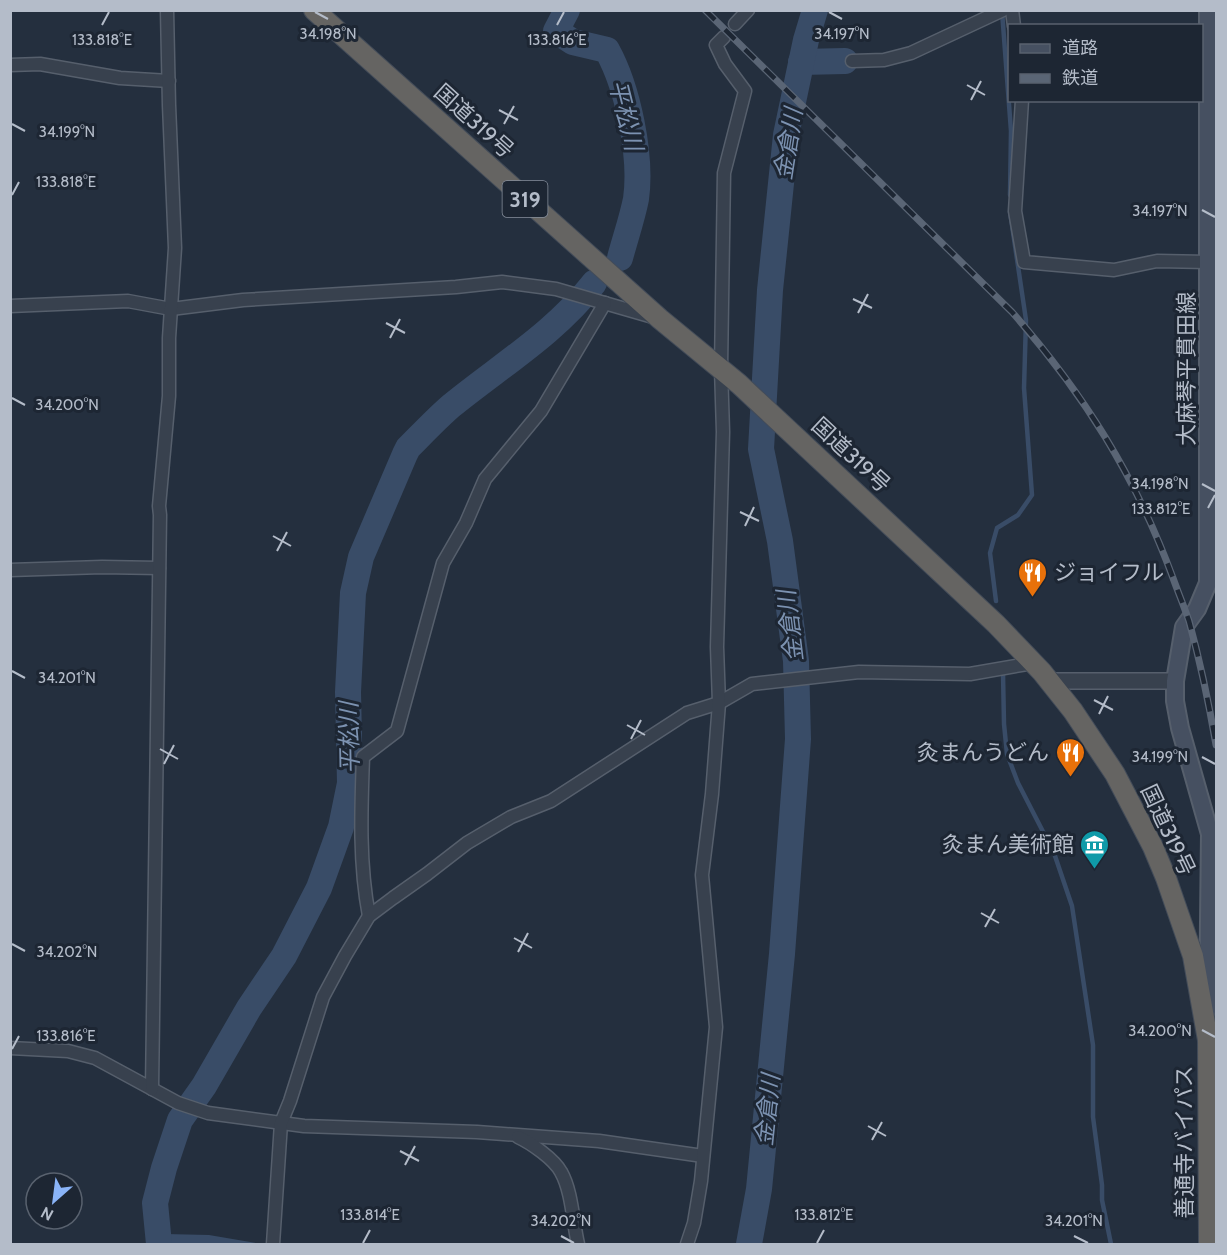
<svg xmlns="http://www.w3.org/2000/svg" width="1227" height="1255" viewBox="0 0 1227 1255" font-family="Cabin,'Noto Sans JP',sans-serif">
<rect width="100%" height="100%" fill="#242f3e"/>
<polygon fill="#394c67" points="165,1234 209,1235 262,1244 151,1244 150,1238"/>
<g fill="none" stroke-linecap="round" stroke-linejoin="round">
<g stroke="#394c67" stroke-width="4.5">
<polyline points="1002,11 1011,131 1010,195"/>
<polyline points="996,601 990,553 997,528 1018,515 1032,495 1024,388 1026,320 1010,212"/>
<polyline points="1003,673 1004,724 1007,754 1018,783 1054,853 1072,906 1093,1045 1093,1117 1102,1185 1102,1200 1111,1244"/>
</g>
<g stroke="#394c67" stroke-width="26">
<path d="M567,10L556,31L573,42L607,50C628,88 642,156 636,199C632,219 625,239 620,258"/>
<polyline points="801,62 845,61"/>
<path d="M159,1244L155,1203L164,1168L180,1120L204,1086L249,1008L284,956L319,888L341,827L350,783L348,692L353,593L361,557L405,454L408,448C422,434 436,419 451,406C500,366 555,333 594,283"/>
<polyline points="749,1244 759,1189 782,954 798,739 796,661 780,541 761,449 770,290 786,135 806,40 815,10"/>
</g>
<defs>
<g id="minor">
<polyline points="1012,10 1014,26"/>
<polyline points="735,24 748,10"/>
<polyline points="852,61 884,60 911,53 1003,10"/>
<polyline points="10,65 40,64 120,78 169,81"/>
<polyline points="1022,100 1015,211 1024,262 1114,270 1157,261 1208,262"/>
<polyline points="10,306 128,301 171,309 243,300 456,287 502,282 556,289 653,317"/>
<polyline points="10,570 102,567 159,568"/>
<path d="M369,916C359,864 361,811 363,757L397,731L443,563L466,523L485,479L541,411L605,303"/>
<polyline points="10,1048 68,1051 95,1058 178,1103 208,1113 304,1126 477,1132 599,1141 703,1156"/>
<polyline points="152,1089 160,515 159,506 169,396 169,338 175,248 169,105 167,10"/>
<path d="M518,1137C531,1143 554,1159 561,1172C572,1191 573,1223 578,1244"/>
<polyline points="273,1244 281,1123 290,1101 323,997 345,956 369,916 393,898 427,874 467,843 511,817 551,801 687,713 719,703 752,684 859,672 970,674 1033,663"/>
<polyline points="687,1244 694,1223 701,1181 716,1027 702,875 712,794 719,703 717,647 723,432 721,368 724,173 745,91 725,64 716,45 724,37"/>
</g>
<polyline id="tertiary" points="1049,681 1175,681"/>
<polyline id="secondary" points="1208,10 1208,583 1197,609 1184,627 1175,681 1175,701 1180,728 1210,834 1208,1009"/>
<polyline id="trunk" points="314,10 660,319 739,384 996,624 1042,672 1073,711 1115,774 1153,847 1166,878 1193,956 1208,1040 1209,1244"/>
</defs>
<use href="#minor" stroke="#565f6c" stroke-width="15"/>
<use href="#tertiary" stroke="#565f6c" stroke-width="18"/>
<use href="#secondary" stroke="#565f6c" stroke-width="20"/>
<use href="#trunk" stroke="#434c59" stroke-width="22"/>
<use href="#minor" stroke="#38414e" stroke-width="12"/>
<use href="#tertiary" stroke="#38414e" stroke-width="15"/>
<use href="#secondary" stroke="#465061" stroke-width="16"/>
<use href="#trunk" stroke="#656462" stroke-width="20"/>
<defs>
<path id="rail" d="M705,10L1012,312C1084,394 1135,475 1173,578C1178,592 1184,606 1189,621C1200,661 1209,704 1216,745"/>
</defs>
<use href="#rail" stroke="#5a6575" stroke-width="7"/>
<use href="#rail" stroke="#1d2633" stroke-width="4.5" stroke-dasharray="14" stroke-linecap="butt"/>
</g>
<path fill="none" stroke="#b4bcc9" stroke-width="2" d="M315,12L328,19M829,12L842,19M102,25L109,12M557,25L564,12M967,85L985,95M971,100L981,81M499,110L518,120M12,124L25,131M504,124L514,106M12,195L19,182M1202,210L1215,217M853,299L872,308M858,313L868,294M386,323L405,333M390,338L400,319M12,398L25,405M1202,484L1215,491M1208,508L1215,495M740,512L759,521M745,526L754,507M273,536L291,546M277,551L287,532M12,671L25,678M1094,700L1113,710M1099,714L1108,696M627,725L645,735M631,739L641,720M160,749L178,759M1202,757L1215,764M164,764L174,745M981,913L999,923M985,927L995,909M514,938L532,948M12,944L25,951M518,952L528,933M1202,1030L1215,1037M12,1049L19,1036M868,1126L886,1136M872,1140L882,1122M400,1151L419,1161M405,1165L415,1146M561,1236L574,1243M1074,1236L1088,1243M363,1243L370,1230M817,1243L824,1230"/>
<defs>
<symbol id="restaurant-pin" viewBox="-11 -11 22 30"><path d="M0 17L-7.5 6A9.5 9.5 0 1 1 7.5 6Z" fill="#e8710a" stroke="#1d2633"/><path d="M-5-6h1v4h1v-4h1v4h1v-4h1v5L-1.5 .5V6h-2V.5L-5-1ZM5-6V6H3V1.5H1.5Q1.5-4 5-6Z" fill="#fff"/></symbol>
<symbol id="museum-pin" viewBox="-11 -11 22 30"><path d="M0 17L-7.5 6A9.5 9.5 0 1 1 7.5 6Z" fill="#0f9aa8" stroke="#1d2633"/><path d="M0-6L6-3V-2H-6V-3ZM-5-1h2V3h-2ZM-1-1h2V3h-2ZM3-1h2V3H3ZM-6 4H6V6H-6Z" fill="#fff"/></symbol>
</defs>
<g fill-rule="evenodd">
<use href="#restaurant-pin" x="1016" y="556" width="33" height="45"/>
<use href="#restaurant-pin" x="1054" y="736" width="33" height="45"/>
<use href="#museum-pin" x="1078" y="828" width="33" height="45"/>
</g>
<g text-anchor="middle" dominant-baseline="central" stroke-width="6" stroke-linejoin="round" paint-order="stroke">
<rect fill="#1d2633" stroke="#878f9c" stroke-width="1.5" x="502.5" y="181" width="45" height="36" rx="4.5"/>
<g font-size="21" font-weight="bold" fill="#b4bcc9">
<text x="525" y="199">319</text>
</g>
<g font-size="22" fill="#b4bcc9" stroke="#1d2633">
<text transform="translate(474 121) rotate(42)">国道319号</text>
<text transform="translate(1186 369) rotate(-90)">大麻琴平貫田線</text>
<text transform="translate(851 455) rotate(43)">国道319号</text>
<text transform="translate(1168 830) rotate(65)">国道319号</text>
<text transform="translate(1184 1142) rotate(-90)">善通寺バイパス</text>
</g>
<g font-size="22" fill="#b4bcc9" stroke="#1d2633" text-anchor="end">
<text x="1054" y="572" text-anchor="start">ジョイフル</text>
<text x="1049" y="752">灸まんうどん</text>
<text x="1074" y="844">灸まん美術館</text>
</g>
<g font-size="24" font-style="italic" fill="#7c92b1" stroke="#1d2633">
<text transform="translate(626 115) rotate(76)">平松川</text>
<text transform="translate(788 144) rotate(-81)">金倉川</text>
<text transform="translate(790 626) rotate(-97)">金倉川</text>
<text transform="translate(349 738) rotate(-91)">平松川</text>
<text transform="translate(767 1110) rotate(-84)">金倉川</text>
</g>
</g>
<g font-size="15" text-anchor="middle" fill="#b4bcc9" stroke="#1d2633" stroke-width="6" stroke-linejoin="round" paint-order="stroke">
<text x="328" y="39">34.198°N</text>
<text x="842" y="39">34.197°N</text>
<text x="102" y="45">133.818°E</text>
<text x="557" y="45">133.816°E</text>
<text x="67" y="137">34.199°N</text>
<text x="66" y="187">133.818°E</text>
<text x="1160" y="216">34.197°N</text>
<text x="67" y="410">34.200°N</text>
<text x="1160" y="489">34.198°N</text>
<text x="1161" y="514">133.812°E</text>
<text x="67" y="683">34.201°N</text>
<text x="1160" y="762">34.199°N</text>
<text x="67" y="957">34.202°N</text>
<text x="1160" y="1036">34.200°N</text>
<text x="66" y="1041">133.816°E</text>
<text x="370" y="1220">133.814°E</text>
<text x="824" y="1220">133.812°E</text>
<text x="561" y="1226">34.202°N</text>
<text x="1074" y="1226">34.201°N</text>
</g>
<rect width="1227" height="1255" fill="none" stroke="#b4bcc9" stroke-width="24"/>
<rect x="1008" y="24" width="195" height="78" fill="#1d2633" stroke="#59626f" stroke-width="1.5"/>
<rect x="1020" y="44" width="30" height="9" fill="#465061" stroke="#59626f" stroke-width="1.5"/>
<text x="1062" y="54" font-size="18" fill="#b4bcc9">道路</text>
<rect x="1020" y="74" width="30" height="9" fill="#5a6575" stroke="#59626f" stroke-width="1.5"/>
<text x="1062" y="84" font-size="18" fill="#b4bcc9">鉄道</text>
<g transform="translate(54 1201) rotate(208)"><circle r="28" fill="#1d2633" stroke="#59626f" stroke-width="1.5"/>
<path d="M0-4.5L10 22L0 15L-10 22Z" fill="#8ab4f8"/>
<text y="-9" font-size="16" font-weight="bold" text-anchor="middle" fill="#b4bcc9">N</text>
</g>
</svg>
